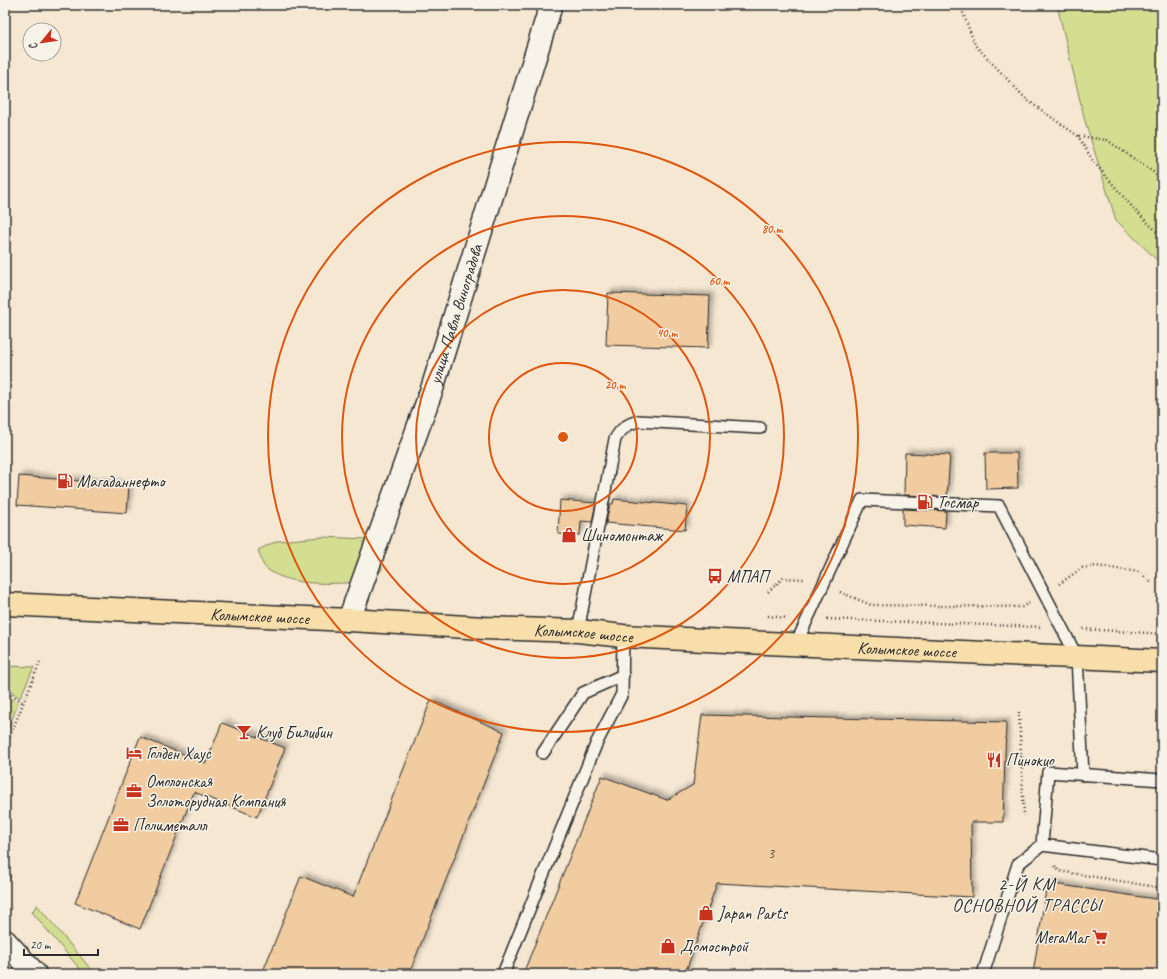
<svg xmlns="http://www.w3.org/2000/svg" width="1167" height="979" viewBox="0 0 1167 979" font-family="Caveat,sans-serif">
<defs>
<filter id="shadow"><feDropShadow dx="3.5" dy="-3.5" stdDeviation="2" flood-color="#0004"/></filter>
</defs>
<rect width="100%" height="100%" fill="#f5e7d2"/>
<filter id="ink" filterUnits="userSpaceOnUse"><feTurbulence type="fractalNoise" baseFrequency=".025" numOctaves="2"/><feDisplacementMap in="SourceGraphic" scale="8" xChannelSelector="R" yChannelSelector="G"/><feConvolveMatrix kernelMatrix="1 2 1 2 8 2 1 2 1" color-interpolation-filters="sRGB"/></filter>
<g filter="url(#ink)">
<g fill="#d3de91" stroke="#7f845e">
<polygon points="1057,5 1162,5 1162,265 1116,220 1085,121"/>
<path d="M322,537L367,539L379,548L382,569L374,581C343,583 292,589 267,569C262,566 260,555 258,550L277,541Z"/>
<path d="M5,666L34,667L20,698C9,692 5,678 5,666Z"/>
<polygon points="5,698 10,698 18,703 7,733 5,731"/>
<polygon points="37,905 95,974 84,974 32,912"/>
</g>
<g fill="#f0cca0" stroke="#2b2b2b" filter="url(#shadow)">
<polygon points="608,293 710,296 708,348 606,345"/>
<polygon points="905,453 950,455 947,497 904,495"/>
<polygon points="985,453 1017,453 1018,488 986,489"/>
<polygon points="19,476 129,485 127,513 17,505"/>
<polygon points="614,499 687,506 685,530 606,523 610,504 613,504"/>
<polygon points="560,500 596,503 592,522 581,521 580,535 558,534"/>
<polygon points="903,509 946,511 945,528 903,525"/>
<polygon points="431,700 504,732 409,974 262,974 301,876 353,897"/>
<polygon points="702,715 1006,722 1003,822 971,822 972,897 717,883 685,974 523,974 602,776 667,800 693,785"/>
<polygon points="222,723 285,748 257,817 194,792 140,929 75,903 140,737 206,763"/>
<polygon points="1047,883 1162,900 1162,974 1033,974"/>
</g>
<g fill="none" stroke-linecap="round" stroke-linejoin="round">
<defs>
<g id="service">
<path d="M578,631L615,439C621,429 627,424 638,421L760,428"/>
<polyline points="796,644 862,500 999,506 1077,657 1083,775"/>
<polyline points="543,753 583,693 623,675"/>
<polyline points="1042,845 1048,772 1162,780"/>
<polyline points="503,974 597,742 622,694 623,636"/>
<polyline points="983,974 1018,864 1042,845 1162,860"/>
</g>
<g id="minor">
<path id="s1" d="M349,620L433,386L551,5"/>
</g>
<polyline id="secondary" points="5,941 35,974"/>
<g id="primary">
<path id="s2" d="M5,604L349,620L484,628L578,631L623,636L767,643L1162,661"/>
</g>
</defs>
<use href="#service" stroke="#2b2b2b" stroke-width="14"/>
<use href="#minor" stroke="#2b2b2b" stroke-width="25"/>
<use href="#secondary" stroke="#2b2b2b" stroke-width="25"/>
<use href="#primary" stroke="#2b2b2b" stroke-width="25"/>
<g stroke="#2b2b2b" stroke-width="2.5" stroke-dasharray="1 3" stroke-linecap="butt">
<polyline points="960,5 975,45 1027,100 1078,136 1093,161 1133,208 1162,237"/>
<polyline points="1079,136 1107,140 1153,172 1162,181"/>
<polyline points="1059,584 1082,568 1096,566 1139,572 1153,584"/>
<polyline points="768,592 783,578 805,579"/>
<polyline points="840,592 871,605 1022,607 1029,603"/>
<polyline points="768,616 788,618"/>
<polyline points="827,619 1042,627"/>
<polyline points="1083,629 1162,634"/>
<polyline points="5,690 23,703"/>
<polyline points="1019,712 1024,816"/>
<polyline points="5,748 40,662"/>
<polyline points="1055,866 1059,871 1162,888"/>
<polyline points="5,870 11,878 6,882"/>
</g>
<use href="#service" stroke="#f7f3e8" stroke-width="11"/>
<use href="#minor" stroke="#f7f3e8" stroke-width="22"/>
<use href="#secondary" stroke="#f7f3e8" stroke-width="22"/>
<use href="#primary" stroke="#f8deab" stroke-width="22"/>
</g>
</g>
<g fill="none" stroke="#df570e" stroke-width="2">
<circle cx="563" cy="437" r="74"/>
<circle cx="563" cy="437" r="147"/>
<circle cx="563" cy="437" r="221"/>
<circle cx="563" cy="437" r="295"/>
</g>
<defs>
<symbol id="fuel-bare" viewBox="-9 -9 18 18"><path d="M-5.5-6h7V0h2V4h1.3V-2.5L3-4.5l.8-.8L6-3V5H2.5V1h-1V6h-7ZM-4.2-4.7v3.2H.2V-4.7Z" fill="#c8321e" stroke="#f7f3e8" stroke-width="2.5" paint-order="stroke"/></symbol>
<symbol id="shop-bare" viewBox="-9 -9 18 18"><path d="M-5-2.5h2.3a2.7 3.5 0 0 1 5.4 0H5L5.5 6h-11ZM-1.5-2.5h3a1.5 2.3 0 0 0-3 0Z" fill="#c8321e" stroke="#f7f3e8" stroke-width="2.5" paint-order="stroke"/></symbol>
<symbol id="bus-bare" viewBox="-9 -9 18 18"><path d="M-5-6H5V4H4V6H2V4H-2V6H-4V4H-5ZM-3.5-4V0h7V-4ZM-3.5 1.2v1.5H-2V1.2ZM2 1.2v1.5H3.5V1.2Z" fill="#c8321e" stroke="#f7f3e8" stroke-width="2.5" paint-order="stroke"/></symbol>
<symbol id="bar-bare" viewBox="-9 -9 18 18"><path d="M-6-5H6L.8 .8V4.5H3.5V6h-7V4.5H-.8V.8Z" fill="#c8321e" stroke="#f7f3e8" stroke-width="2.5" paint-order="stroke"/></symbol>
<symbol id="hotel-bare" viewBox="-9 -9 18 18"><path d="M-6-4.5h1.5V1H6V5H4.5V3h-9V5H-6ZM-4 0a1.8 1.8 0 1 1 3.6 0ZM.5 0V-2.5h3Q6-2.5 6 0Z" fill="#c8321e" stroke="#f7f3e8" stroke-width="2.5" paint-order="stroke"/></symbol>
<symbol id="restaurant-bare" viewBox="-9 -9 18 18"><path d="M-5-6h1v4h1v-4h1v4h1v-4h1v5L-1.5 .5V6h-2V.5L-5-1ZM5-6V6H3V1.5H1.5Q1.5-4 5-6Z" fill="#c8321e" stroke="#f7f3e8" stroke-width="2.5" paint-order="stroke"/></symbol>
<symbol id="office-bare" viewBox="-9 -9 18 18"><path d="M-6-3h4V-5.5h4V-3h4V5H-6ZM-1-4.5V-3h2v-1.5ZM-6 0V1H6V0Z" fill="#c8321e" stroke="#f7f3e8" stroke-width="2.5" paint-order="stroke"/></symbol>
<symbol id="supermarket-bare" viewBox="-9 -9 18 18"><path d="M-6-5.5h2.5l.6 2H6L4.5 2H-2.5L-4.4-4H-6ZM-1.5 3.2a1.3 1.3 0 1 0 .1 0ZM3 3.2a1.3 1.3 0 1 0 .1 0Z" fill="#c8321e" stroke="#f7f3e8" stroke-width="2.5" paint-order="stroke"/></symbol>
</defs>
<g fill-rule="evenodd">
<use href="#fuel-bare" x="54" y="470" width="22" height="22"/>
<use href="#fuel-bare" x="914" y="491" width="22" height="22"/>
<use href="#shop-bare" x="558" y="524" width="22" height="22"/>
<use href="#bus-bare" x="704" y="565" width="22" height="22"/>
<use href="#bar-bare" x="233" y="721" width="22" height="22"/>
<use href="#hotel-bare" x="123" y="742" width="22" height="22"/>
<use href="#restaurant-bare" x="983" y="749" width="22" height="22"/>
<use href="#office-bare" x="123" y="780" width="22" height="22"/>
<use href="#office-bare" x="110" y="814" width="22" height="22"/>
<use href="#shop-bare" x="695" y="902" width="22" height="22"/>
<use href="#supermarket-bare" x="1089" y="926" width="22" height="22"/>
<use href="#shop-bare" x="657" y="935" width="22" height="22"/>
</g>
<g text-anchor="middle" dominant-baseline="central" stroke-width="3" stroke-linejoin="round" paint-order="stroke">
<g font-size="15" fill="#5c5348">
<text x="771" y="853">3</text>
</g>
<g font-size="17" fill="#2b2b2b" stroke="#f7f3e8">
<text stroke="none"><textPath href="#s1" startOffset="324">улица Павла Виноградова</textPath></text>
<text stroke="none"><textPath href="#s2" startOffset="255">Колымское шоссе</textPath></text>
<text stroke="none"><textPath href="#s2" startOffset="579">Колымское шоссе</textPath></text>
<text stroke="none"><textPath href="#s2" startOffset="903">Колымское шоссе</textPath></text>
</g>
<g font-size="17" fill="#2b2b2b" stroke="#f7f3e8" text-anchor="start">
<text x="77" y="481">Магаданнефто</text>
<text x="937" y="502">Тосмар</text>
<text x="581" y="535">Шиномонтаж</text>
<text x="727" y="576">МПАП</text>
<text x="256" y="732">Клуб Билибин</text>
<text x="146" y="753">Голден Хаус</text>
<text x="1006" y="760">Пинокио</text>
<text x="146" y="781">Омолонская<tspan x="146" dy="20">Золоторудная Компания</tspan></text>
<text x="133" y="825">Полиметалл</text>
<text x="718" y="913">Japan Parts</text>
<text x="1088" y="937" text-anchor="end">МегаМаг</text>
<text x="680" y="946">Домострой</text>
</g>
<g font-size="18" letter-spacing="1" fill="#2b2b2b" stroke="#f7f3e8">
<text x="1027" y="884">2-Й КМ<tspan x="1027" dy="21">ОСНОВНОЙ ТРАССЫ</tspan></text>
</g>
</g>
<circle cx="563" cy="437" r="6" fill="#df570e" stroke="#f7f3e8" stroke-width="2"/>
<g font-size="12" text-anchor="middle" font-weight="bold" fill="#df570e" stroke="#f7f3e8" stroke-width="3" stroke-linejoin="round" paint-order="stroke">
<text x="772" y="233">80 m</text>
<text x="719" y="285">60 m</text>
<text x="667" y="337">40 m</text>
<text x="615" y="389">20 m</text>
</g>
<rect width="1167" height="979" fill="none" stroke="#f7f3e8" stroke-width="20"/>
<rect x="10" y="10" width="1147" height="959" fill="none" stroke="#2b2b2b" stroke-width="1.5" filter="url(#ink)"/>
<g transform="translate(42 42) rotate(241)"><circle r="19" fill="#f7f3e8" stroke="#a5a39c"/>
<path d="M0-3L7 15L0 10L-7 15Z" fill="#c8321e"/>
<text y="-6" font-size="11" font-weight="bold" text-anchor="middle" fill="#2b2b2b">С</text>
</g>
<path d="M24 949v6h74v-6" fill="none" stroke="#2b2b2b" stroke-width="2"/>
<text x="30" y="949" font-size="12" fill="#2b2b2b" stroke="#f7f3e8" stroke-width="3" paint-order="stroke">20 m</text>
</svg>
